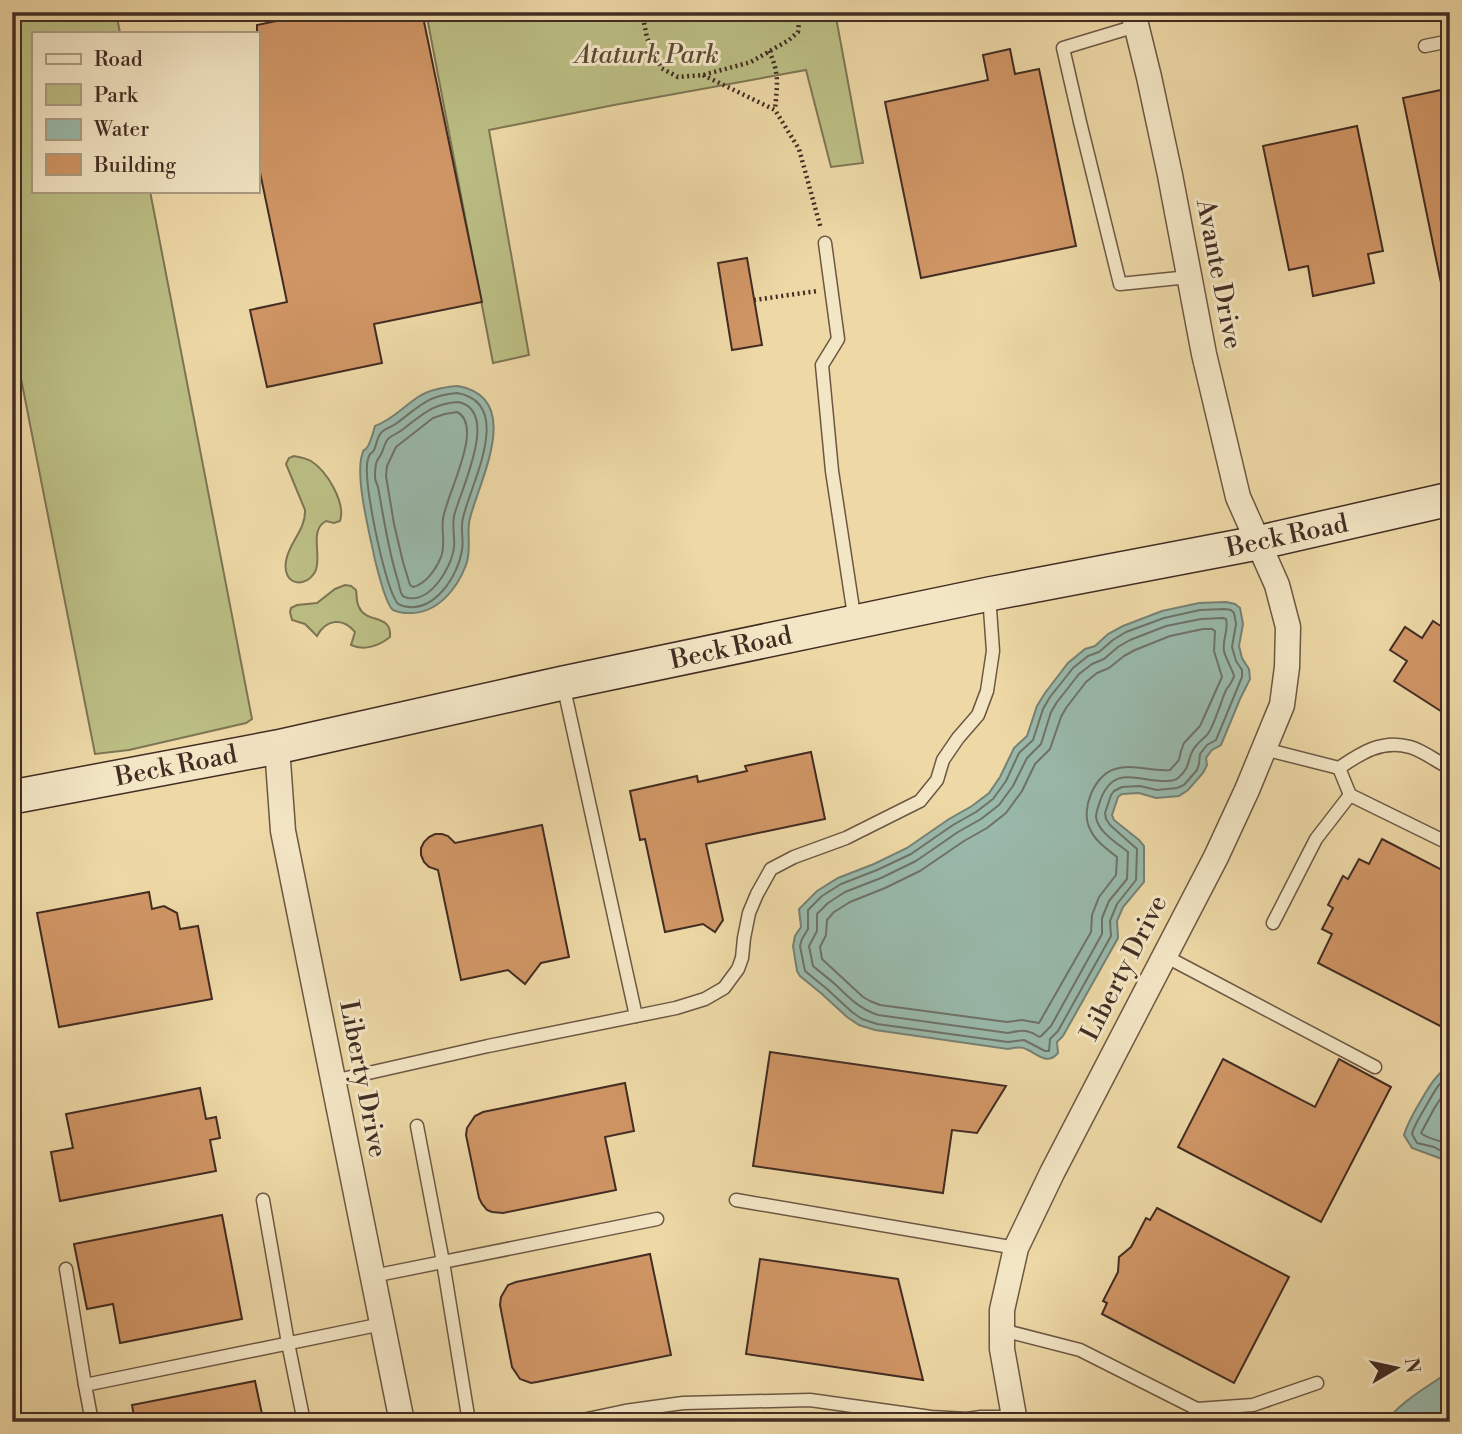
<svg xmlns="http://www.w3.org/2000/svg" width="1462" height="1434" viewBox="0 0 1462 1434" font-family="'Libre Bodoni',serif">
<rect width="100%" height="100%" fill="#edd8a6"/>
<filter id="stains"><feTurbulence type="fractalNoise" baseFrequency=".00286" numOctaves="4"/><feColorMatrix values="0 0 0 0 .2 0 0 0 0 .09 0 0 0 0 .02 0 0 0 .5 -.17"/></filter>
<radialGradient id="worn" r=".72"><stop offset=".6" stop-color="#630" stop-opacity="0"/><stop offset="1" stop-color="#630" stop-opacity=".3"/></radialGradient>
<g fill="#bbbe84" stroke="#7e7554" stroke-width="2">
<polygon points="12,12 116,12 120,33 33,33 33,191 150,191 252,719 246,723 129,750 95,754 12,333"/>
<polygon points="426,12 835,12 863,163 831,167 806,70 614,105 489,130 529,355 493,363"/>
<path d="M294,456C299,457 306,458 311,461C327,471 346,503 340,521L334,523L326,521C308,531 323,557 315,572C305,589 282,585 286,561C289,542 306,530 305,510L286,464L289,458Z"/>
<path d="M345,585L351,586L356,590C357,595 356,602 359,607C366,624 392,613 390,637C379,646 364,651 351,645L355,632C343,617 326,619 317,636L305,624L292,620L290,612L291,608L297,605L317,603L335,589Z"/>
</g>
<g fill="#99b9ab" stroke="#768175" stroke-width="2">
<path d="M458,386C524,398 480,479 470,518C466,533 472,550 466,565C457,589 437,614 409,613C404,613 397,612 393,610C385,603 378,571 375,560C370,535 355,478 362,455C365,445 362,455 368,446C371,441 373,433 375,426C392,420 403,407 418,397C430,389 444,387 458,386Z"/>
<path d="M1226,602L1235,604L1240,608L1243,624L1239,646L1242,658L1249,669L1250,679L1240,699L1221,745L1212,750L1206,758L1207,765L1203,773L1188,790L1179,796L1156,798L1139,793L1122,794L1118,797L1112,815L1114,820L1139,840L1144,846V882L1123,907L1117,921L1118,938L1063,1036L1057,1042L1058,1053C1047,1066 1038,1054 1026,1049C1021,1046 1014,1048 1008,1049L875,1030L859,1025L847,1017L822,994L800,976L797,971L793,946L795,936L801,927L799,909L817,891L838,878L874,864L907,848L949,819L972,806L989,793L1000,777L1014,748L1027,736L1037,706L1045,693L1068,663L1085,649L1095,646L1108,634L1123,626L1162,611L1199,603Z"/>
<path d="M1450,1064V1165L1442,1159L1412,1148L1404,1135C1407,1125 1411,1118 1416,1109C1428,1089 1431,1080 1450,1064Z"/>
<path d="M1450,1371V1422H1387C1396,1404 1432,1384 1450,1371Z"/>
</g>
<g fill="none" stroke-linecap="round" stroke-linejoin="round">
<g stroke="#6e7267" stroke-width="2">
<path d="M457,393C516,403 470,485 463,518C460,528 464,539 462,550C458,576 434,614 403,606C398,604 397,604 395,599C384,581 362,478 368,459C370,451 370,456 374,450C377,444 377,435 383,431C387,428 392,427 397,423C420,406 426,396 457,393Z"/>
<path d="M458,402C501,410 460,491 454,516C452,526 455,537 454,547C452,567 431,602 408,598C406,597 404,597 403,596C400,593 399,584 398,581C388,550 384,519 378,487C377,484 375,481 375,477C375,473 375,465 377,461C378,458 381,456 382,452C384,448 385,441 389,438C393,435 398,433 402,430C422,415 431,404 458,402Z"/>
<path d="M457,412C485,426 446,495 443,519C441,531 446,544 441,557C436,569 426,584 413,587L410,585L403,562L394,524L386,476L387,466L396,447L433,418L445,414Z"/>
<polygon points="1225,609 1231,610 1234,613 1236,624 1232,647 1236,661 1242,670 1242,677 1216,740 1207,745 1200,754 1199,764 1197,770 1184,785 1177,788 1157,790 1140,786 1122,787 1114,791 1111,795 1105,813 1106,819 1110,825 1137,849 1136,880 1117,904 1110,921 1111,936 1058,1031 1050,1039 1049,1051 1045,1051 1024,1040 1008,1042 877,1024 862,1019 852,1012 827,989 805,971 800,946 802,939 808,929 808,910 822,896 841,884 877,870 911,854 953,825 976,812 993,799 1006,781 1019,753 1033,740 1043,709 1050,697 1073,668 1088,656 1099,652 1113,640 1126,632 1164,618 1200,610"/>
<path d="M1223,618L1226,619C1229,630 1222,640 1224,651C1225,657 1234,673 1234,676C1233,680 1229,686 1226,690C1221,701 1214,727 1207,735C1202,740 1197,743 1193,750C1187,760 1191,767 1178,778C1175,781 1173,780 1168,781C1140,783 1114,762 1100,801C1099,806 1096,811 1096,817C1098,832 1117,843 1128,852L1127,879L1109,901L1102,918V934L1051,1026C1033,1044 1045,1035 1026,1031C1020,1030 1013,1032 1008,1033L878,1015C860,1009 849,998 836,985C828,978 820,972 813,966L809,946L817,931V914L828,903L845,892L881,878L916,861L958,832L981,819L999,805L1013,786L1027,758L1041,744L1051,712L1057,702L1079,674L1092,664L1104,659L1118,647L1130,640L1166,626L1201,619Z"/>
<path d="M1203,629H1212L1215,631L1214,651L1222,677L1200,726L1184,743L1181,751L1179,760L1170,770C1151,772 1133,763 1115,769C1094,775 1080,810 1090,829C1095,841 1107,849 1117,857L1116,875L1099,897L1092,915L1091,932L1039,1023L1022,1020L1007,1022L880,1005L870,1001L863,997L822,959L820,947L826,935L827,920L834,912L850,902L885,888L920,871L964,841L987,828L1006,813L1022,791L1035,764L1050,749L1061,717L1066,708L1086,682L1097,673L1109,668L1124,656L1135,650L1170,636Z"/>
<path d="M1450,1073C1437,1084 1431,1098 1422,1113C1418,1120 1414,1126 1412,1134L1417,1143L1434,1147L1450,1156"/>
<path d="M1450,1085L1435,1107L1421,1133C1425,1138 1442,1141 1450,1145"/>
</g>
</g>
<g fill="#d09565" stroke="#422c23" stroke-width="2">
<polygon points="320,12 422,12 482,302 374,324 382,363 267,387 250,310 287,302 257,158 257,25"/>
<polygon points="1010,49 1015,74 1039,69 1076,246 921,278 885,102 988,80 983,55"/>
<polygon points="1450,88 1450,282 1441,283 1403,98"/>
<polygon points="1357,126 1383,251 1368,254 1374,283 1313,296 1308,266 1289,270 1263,146"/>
<polygon points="747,258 762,345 732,350 718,263"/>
<polygon points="1433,621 1450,632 1450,717 1394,681 1407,661 1390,650 1405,627 1422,638"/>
<polygon points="811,752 825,819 706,844 723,920 715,932 703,924 665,932 645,839 640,840 630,791 697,776 698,782 747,771 745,766"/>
<polygon points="542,825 569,957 541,963 525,984 508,970 461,980 438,870 429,867 424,862 421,855 421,848 424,842 429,837 435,834 442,834 448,836 455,843"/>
<polygon points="1382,839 1450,874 1450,1031 1318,963 1332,934 1322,929 1333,908 1328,905 1343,876 1348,879 1359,859 1369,864"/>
<polygon points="149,892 152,909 164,906 177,913 180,929 198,926 212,999 59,1027 37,913"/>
<polygon points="770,1052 1006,1086 977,1133 952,1130 943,1193 753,1166"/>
<polygon points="1223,1059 1315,1107 1339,1059 1391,1087 1321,1222 1178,1147"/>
<polygon points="625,1083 634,1131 605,1137 616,1190 503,1213 492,1212 487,1210 482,1204 479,1198 466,1135 467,1128 475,1116 483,1112"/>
<polygon points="200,1088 206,1119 216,1117 220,1138 210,1140 216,1171 60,1201 51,1152 73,1148 66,1114"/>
<polygon points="1157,1208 1289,1277 1234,1383 1102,1314 1107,1303 1103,1301 1118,1272 1119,1257 1131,1247 1146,1218 1150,1220"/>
<polygon points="222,1215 242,1319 120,1343 113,1304 87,1309 74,1244"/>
<polygon points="650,1254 671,1355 537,1382 531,1383 520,1379 512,1367 500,1305 501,1297 508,1285 516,1282"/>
<polygon points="760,1259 898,1279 923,1380 746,1354"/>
<polygon points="255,1381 262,1414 252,1416 253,1422 135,1422 132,1405"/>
</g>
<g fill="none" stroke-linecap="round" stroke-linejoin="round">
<defs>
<g id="lane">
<polyline points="1136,26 1063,48 1080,122 1120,284 1189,277"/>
<polyline points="1425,46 1450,41"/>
<polyline points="825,243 838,339 822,365 832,471 855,622"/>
<polyline points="563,684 636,1016"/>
<path d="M1264,749L1339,768C1361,753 1382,739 1410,747C1424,751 1437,762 1450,768"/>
<polyline points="1339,768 1350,795 1450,844"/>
<polyline points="1273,923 1316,839 1350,795"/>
<polyline points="1163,955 1375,1067"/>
<polyline points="333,1081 488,1046 676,1008 705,999 724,988 738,969 742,958 744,938 749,913 757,894 771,869 794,857 846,838 920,801 937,780 943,760 958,738 978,715 987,691 993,651 989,595"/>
<polyline points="417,1126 443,1262 469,1422"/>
<polyline points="263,1200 288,1343 304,1422"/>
<polyline points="736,1200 1016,1248"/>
<polyline points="66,1269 85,1385"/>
<polyline points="373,1276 657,1219"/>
<polyline points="1002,1330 1080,1350 1197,1409 1253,1405 1317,1383"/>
<polyline points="92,1422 85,1385 382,1324"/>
<polyline points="573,1422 625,1411 683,1403 810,1400 931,1417 967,1419 981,1417 1014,1417"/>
</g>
<g id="street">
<polyline points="277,747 283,831 402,1422"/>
<polyline points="1015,1422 1002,1349 1002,1310 1016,1248 1052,1173 1216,857 1247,790 1282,705 1287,667 1288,627 1277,585 1238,497 1204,354 1170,175 1149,77 1133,12"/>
</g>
<polyline id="secondary" points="12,797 277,747 563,683 989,594 1257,543 1450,499"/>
</defs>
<use href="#lane" stroke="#6d5744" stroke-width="15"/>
<use href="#street" stroke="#6d5744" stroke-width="27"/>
<use href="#secondary" stroke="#422c23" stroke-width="36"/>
<g stroke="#422c23" stroke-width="4.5" stroke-dasharray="2 3.5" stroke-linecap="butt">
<polyline points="642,12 647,38 661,68 678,77 703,75 751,62 789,40 798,32 800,12"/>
<path d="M769,51C780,74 777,86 775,110"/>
<polyline points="703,75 775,110 799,149 821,229"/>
<polyline points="754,300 817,291"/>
</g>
<use href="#lane" stroke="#f3e6c5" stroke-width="12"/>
<use href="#street" stroke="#f3e6c5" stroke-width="24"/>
<use href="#secondary" stroke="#f3e6c5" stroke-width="33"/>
</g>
<g text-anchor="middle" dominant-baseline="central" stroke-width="6" stroke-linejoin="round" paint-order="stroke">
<g font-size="26" font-style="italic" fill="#5a4936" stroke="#f3e6c5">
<text x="647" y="55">Ataturk Park</text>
</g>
<g font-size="26" fill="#422c23" stroke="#f3e6c5">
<text transform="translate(1219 274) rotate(79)">Avante Drive</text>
<text transform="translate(1287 536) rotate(-12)">Beck Road</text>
<text transform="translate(731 648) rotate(-12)">Beck Road</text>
<text transform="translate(176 766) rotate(-11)">Beck Road</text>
<text transform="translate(1124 968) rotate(-63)">Liberty Drive</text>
<text transform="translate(363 1079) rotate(79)">Liberty Drive</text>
</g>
</g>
<rect width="1462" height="1434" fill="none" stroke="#edd8a6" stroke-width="42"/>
<rect x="14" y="14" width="1434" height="1406" fill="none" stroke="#422c23" stroke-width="3.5"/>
<rect x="21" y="21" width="1420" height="1392" fill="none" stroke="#422c23" stroke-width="2"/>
<rect x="32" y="32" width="228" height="161" fill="#f3e6c5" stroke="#ac9c84" stroke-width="2"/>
<rect x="46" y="54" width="35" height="10" fill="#f3e6c5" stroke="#ac9c84" stroke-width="2"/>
<text x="94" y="66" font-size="21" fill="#422c23">Road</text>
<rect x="46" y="84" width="35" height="21" fill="#bbbe84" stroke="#ac9c84" stroke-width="2"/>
<text x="94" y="102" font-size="21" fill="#422c23">Park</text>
<rect x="46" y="119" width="35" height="21" fill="#99b9ab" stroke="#ac9c84" stroke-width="2"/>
<text x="94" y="136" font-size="21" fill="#422c23">Water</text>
<rect x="46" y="154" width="35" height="21" fill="#d09565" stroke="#ac9c84" stroke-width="2"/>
<text x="94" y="172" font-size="21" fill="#422c23">Building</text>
<g transform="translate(1396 1368) rotate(81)" stroke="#f3e6c5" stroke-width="5" paint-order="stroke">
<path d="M0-5L12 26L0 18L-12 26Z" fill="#422c23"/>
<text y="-10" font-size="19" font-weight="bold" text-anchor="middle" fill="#422c23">N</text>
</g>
<rect width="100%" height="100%" filter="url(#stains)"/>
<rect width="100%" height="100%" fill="url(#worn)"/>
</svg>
